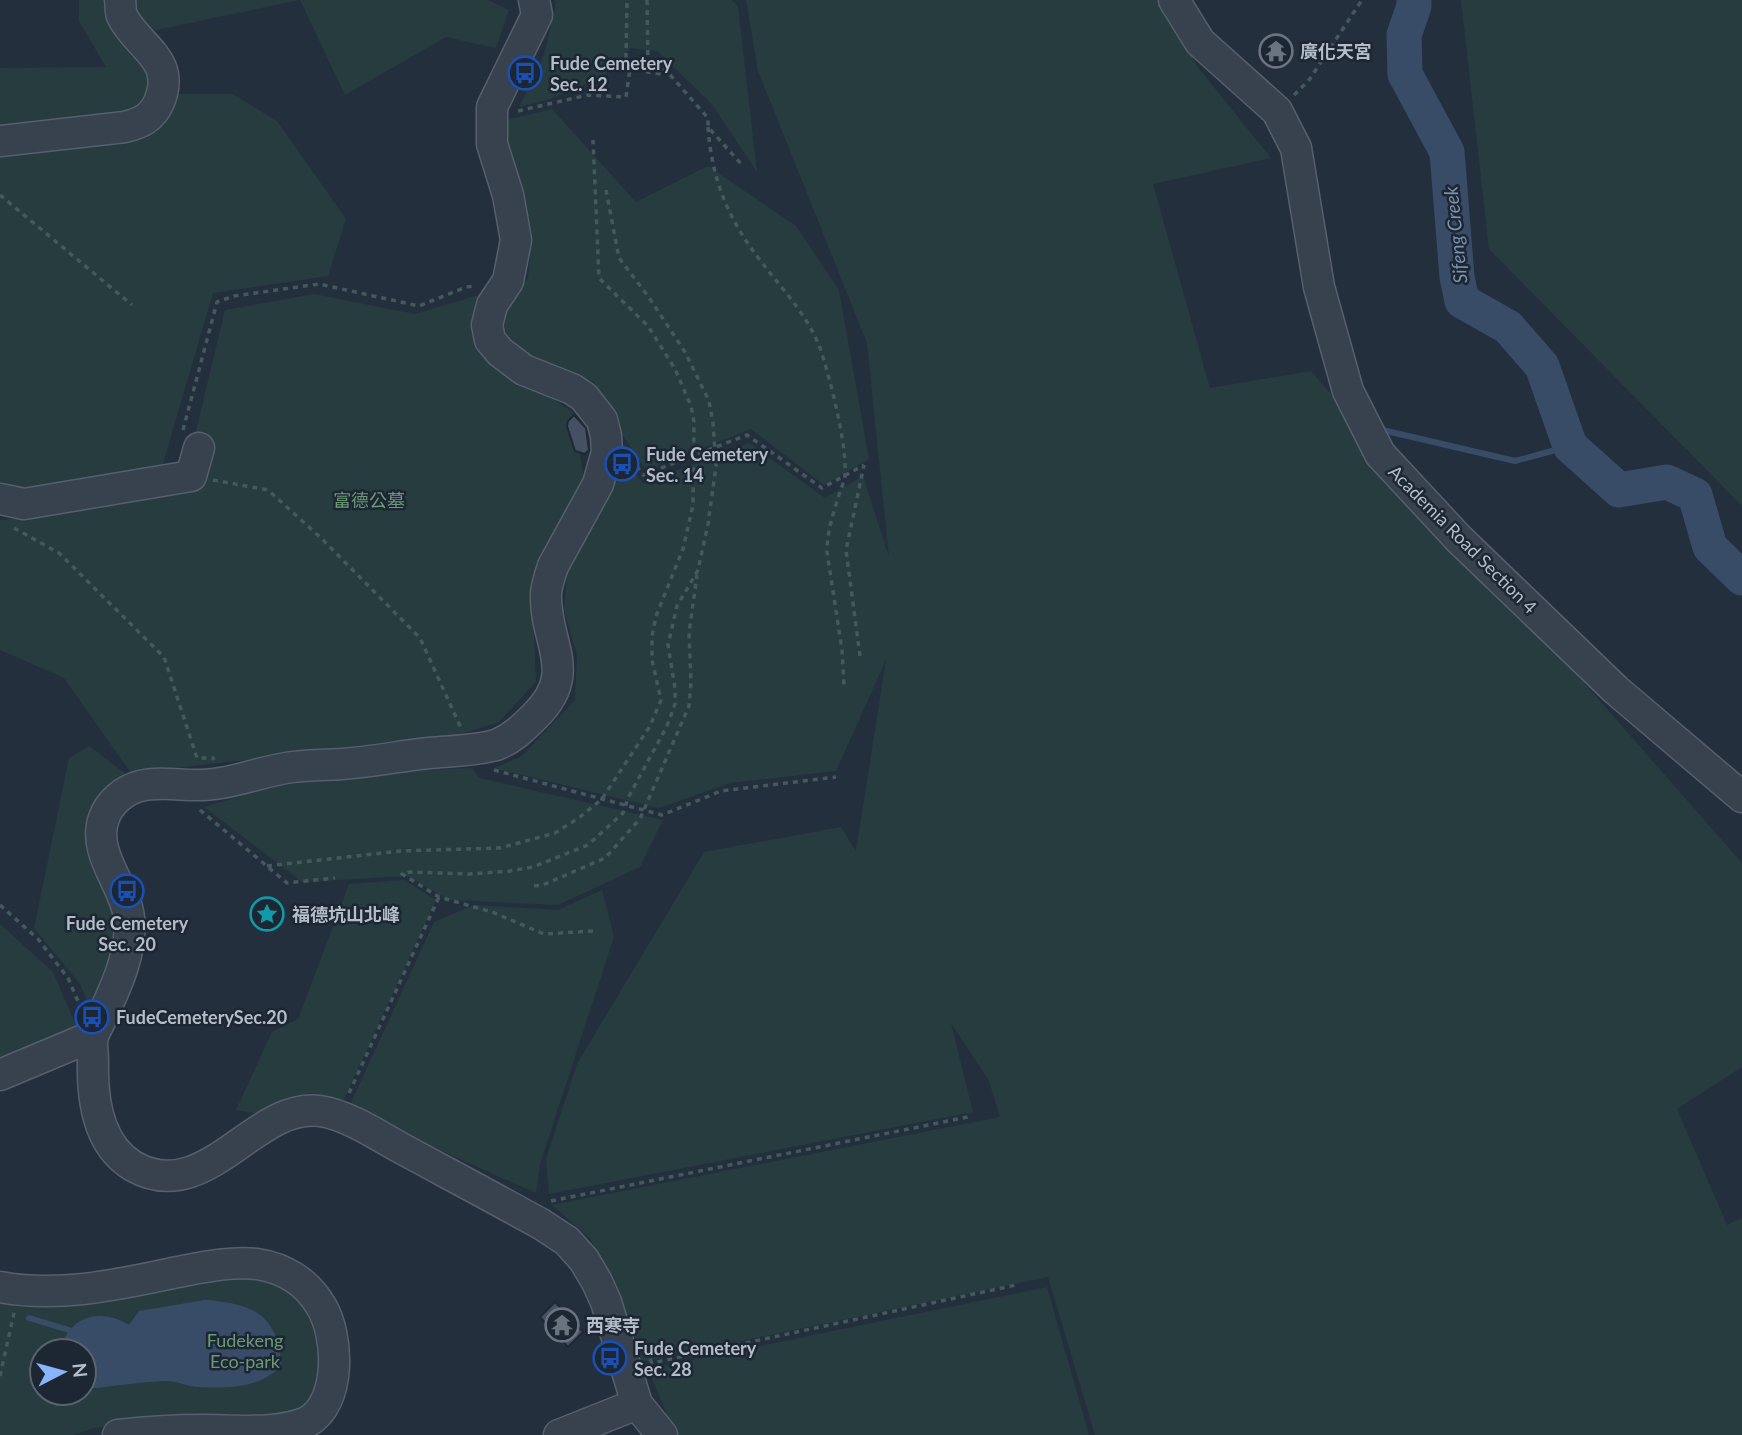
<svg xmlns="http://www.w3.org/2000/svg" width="1742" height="1435" viewBox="0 0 1742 1435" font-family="Lato,'Noto Sans TC',sans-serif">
<rect width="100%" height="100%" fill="#242f3e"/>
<g fill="#263c3f" fill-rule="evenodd">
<polygon points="79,0 113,0 146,62 151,94 129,115 0,125 0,68 106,67 79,21"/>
<polygon points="135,0 488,0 509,10 496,48 446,37 345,95 300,0 151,31 135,9"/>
<polygon points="555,0 732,0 738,7 757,172 711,103 657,51 631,48 602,77 550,99 519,107 544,55 556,3"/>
<polygon points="746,0 1161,0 1197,66 1271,158 1153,184 1210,388 1311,371 1742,863 1742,1067 1677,1109 1727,1225 1742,1218 1742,1435 1095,1435 1048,1277 641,1362 591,1239 552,1205 1000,1117 989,1081 951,1023 973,1112 549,1194 546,1159 577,1064 704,852 841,827 856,851 886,660 836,771 730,783 659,808 494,768 522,756 575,700 577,655 564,610 567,573 624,461 643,483 749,443 825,498 863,476 889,557 867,343 758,71"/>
<polygon points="1461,0 1742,0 1742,506 1489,249"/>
<polygon points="172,94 233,94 277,121 346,219 328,276 213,293 162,467 14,492 0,484 0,153 138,136"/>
<polygon points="552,109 636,202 708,166 796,226 839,290 869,459 824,485 751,429 646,470 625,439 593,381 535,363 508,343 501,312 528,278 532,231 508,154 506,120"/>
<polygon points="314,294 415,314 482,294 493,360 573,412 585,485 532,588 536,682 499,722 456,736 131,773 64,678 0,650 0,520 36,517 181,493 225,310"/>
<polygon points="89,746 127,775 94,841 105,893 118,934 93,1016 80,984 34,928 69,758"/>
<polygon points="472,768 479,778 663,820 640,867 558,905 449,900 408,876 302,882 204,807 300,779 398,771"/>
<polygon points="404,880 436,900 341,1105 311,1093 259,1114 236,1110 272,1032 298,1019 349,884"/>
<polygon points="602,890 614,937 540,1164 536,1193 348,1109 434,922 474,905 558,910"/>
<polygon points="0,924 53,972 77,1028 0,1068"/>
<path d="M248,1278L268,1280L290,1290L306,1306L316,1328L322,1370L315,1396L295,1414L144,1423L93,1428L74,1435H0V1297ZM42,1351H84V1393H42Z"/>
<polygon points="1047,1287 1089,1435 679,1435 667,1415 648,1369"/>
</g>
<path fill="#394c67" d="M205,1300C251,1303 279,1314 281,1365C262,1389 225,1388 196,1387C187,1386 179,1382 170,1381C142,1381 112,1387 84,1389V1351H61C67,1316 101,1307 129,1325L139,1311Z"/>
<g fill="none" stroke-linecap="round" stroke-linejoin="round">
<g stroke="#394c67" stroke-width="6">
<polyline points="1378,429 1515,461 1570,446"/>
<polyline points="29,1318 69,1330"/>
</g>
<polyline stroke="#394c67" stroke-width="35" points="1414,0 1414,6 1404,35 1405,74 1447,152 1457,277 1462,301 1508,327 1542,366 1570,446 1619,490 1667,482 1695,495 1710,547 1742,578"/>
</g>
<g fill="#455162" stroke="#1f2835" stroke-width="2">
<polygon points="574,415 586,428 589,450 585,454 575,451 567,426 568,421"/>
<polygon points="555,1302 583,1332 568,1347 540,1317"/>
</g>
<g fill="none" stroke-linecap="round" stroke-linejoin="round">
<defs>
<g id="minor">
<path d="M534,0L537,15L492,107V144L508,195L516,240L508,281L492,305L487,325L490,340L500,352L524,370L572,389L584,397L602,420L606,436L607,452L598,484L553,566C550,575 547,584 546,593C544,643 580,672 535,716C523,728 512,739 496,745C474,751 451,751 429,753C400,756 371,762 342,764C326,765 309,765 293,767C266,770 241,781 214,784C190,788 164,780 140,786C124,790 109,803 104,818C91,853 126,886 129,918C133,952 115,989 101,1019C99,1024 95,1030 93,1036C91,1043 93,1053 93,1061C92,1098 98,1145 133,1166C206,1208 254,1102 320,1111C347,1115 376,1134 399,1147C447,1173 494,1198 541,1224L567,1241L584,1260L597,1282L606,1302L637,1404L662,1435"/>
<polyline points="1174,0 1200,42 1277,111 1296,148 1319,287 1348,391 1380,454 1459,539 1616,690 1742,797"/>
<path d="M0,141L125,127C141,123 152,118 159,102C177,59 138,48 122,16C120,12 121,5 120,0"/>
<polyline points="0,499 24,504 191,476 199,448"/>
<polyline points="0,1075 93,1036"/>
<path d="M0,1287C57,1298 116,1285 173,1273C200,1268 229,1261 257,1264C284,1268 307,1282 321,1306C339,1335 342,1403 307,1422C277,1435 235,1430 202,1430C174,1430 146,1432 118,1435"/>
<polyline points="559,1435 637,1404"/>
</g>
</defs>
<use href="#minor" stroke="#565f6c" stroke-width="33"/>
<g stroke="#44595c" stroke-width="3.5" stroke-dasharray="5 5" stroke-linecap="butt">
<polyline points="647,0 648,63"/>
<polyline points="626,58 627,0"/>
<polyline points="1294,95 1309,80 1362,0"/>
<polyline points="518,111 588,95 626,97 631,62 648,63 647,72 662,74 665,69 708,118 708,127 743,166"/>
<path d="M708,127C712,182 729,221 763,264C783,290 808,316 820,348C830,377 847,445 845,474C845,481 841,488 839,495C833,514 827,532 827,552L842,650L844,685"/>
<polyline points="0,195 132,305"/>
<polyline points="183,430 217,302 234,296 319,284 419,306 466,287 475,286"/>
<polyline points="631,458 643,475 747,435 822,488 864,465"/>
<polyline points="213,480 268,490 321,538 420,638 461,728"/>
<polyline points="14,528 59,553 164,657 197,758 213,758 214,760"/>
<polyline points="860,656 846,550 864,465"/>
<polyline points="494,770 662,815 721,791 836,777"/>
<polyline points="200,810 287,883 335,878"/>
<polyline points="267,866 400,851 500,848 555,833 580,817 602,799 650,726 661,700 652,660 652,636 656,616 683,549 693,505 694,422 691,406 675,369 648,326 599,278 593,140"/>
<polyline points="534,886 543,885 605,858 640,819 689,706 691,682 689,633 697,575"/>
<polyline points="0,905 38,939 68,978 80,1006"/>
<polyline points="593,931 544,934 492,912 439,897 402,874 410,872 470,874 510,871 533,867 588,845 623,813 628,798 667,726 675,704 675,688 668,645 677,606 698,570 708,524 716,466 713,423 709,401 685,352 648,296 619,258 606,190"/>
<polyline points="349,1093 439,897"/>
<polyline points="551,1201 968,1117"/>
<polyline points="650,1359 652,1363 1016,1285"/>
<polyline points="0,1376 14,1313"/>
</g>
<use href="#minor" stroke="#38414e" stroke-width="30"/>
</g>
<defs>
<symbol id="temple-ring" viewBox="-11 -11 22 22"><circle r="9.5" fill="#1d2633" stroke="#6b7280" stroke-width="1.5"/><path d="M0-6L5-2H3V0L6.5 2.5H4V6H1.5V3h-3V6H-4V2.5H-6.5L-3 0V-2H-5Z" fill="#6b7280"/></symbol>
<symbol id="bus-ring" viewBox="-11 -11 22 22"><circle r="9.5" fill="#1d2633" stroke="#1a4fb4" stroke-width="1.5"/><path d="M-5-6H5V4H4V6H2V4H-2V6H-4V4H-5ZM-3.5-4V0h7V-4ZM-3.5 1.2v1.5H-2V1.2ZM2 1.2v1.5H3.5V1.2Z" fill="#1a4fb4"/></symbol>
<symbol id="sight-ring" viewBox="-11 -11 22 22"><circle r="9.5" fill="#1d2633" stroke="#0f9aa8" stroke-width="1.5"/><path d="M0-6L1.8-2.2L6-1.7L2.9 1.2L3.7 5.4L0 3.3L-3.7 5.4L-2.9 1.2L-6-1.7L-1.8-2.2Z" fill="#0f9aa8"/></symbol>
</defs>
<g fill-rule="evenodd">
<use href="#temple-ring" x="1257" y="32" width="38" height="38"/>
<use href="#bus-ring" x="506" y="54" width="38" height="38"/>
<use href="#bus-ring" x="603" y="445" width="38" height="38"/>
<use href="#bus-ring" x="108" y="872" width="38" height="38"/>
<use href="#sight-ring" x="248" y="895" width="38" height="38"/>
<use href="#bus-ring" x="73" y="998" width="38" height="38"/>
<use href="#temple-ring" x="543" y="1306" width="38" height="38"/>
<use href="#bus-ring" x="591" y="1339" width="38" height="38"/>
</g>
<g text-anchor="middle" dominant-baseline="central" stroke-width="5" stroke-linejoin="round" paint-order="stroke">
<g font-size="18" font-weight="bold" fill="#b4bcc9" stroke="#1d2633" text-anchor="start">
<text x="1300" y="51">廣化天宮</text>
<text x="550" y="63">Fude Cemetery<tspan x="550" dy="21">Sec. 12</tspan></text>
<text x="646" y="454">Fude Cemetery<tspan x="646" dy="21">Sec. 14</tspan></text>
<text x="292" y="914">福德坑山北峰</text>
<text x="127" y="923" text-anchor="middle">Fude Cemetery<tspan x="127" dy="21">Sec. 20</tspan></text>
<text x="116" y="1017">FudeCemeterySec.20</text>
<text x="586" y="1325">西寒寺</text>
<text x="634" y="1348">Fude Cemetery<tspan x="634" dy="21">Sec. 28</tspan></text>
</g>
<g font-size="18" fill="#6b9a76" stroke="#1d2633">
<text x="369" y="500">富德公墓</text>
<text x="245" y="1340">Fudekeng<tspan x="245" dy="21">Eco-park</tspan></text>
</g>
<g font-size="18" fill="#b4bcc9" stroke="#1d2633">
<text transform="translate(1463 539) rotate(45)">Academia Road Section 4</text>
</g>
<g font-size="19" font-style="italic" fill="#7c92b1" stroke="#1d2633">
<text transform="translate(1455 235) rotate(-96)">Sifeng Creek</text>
</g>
</g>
<g transform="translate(63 1372) rotate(84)"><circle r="33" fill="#1d2633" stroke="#59626f" stroke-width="2"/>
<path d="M0-5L12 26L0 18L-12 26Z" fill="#8ab4f8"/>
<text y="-10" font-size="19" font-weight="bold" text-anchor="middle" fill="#b4bcc9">N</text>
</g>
</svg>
